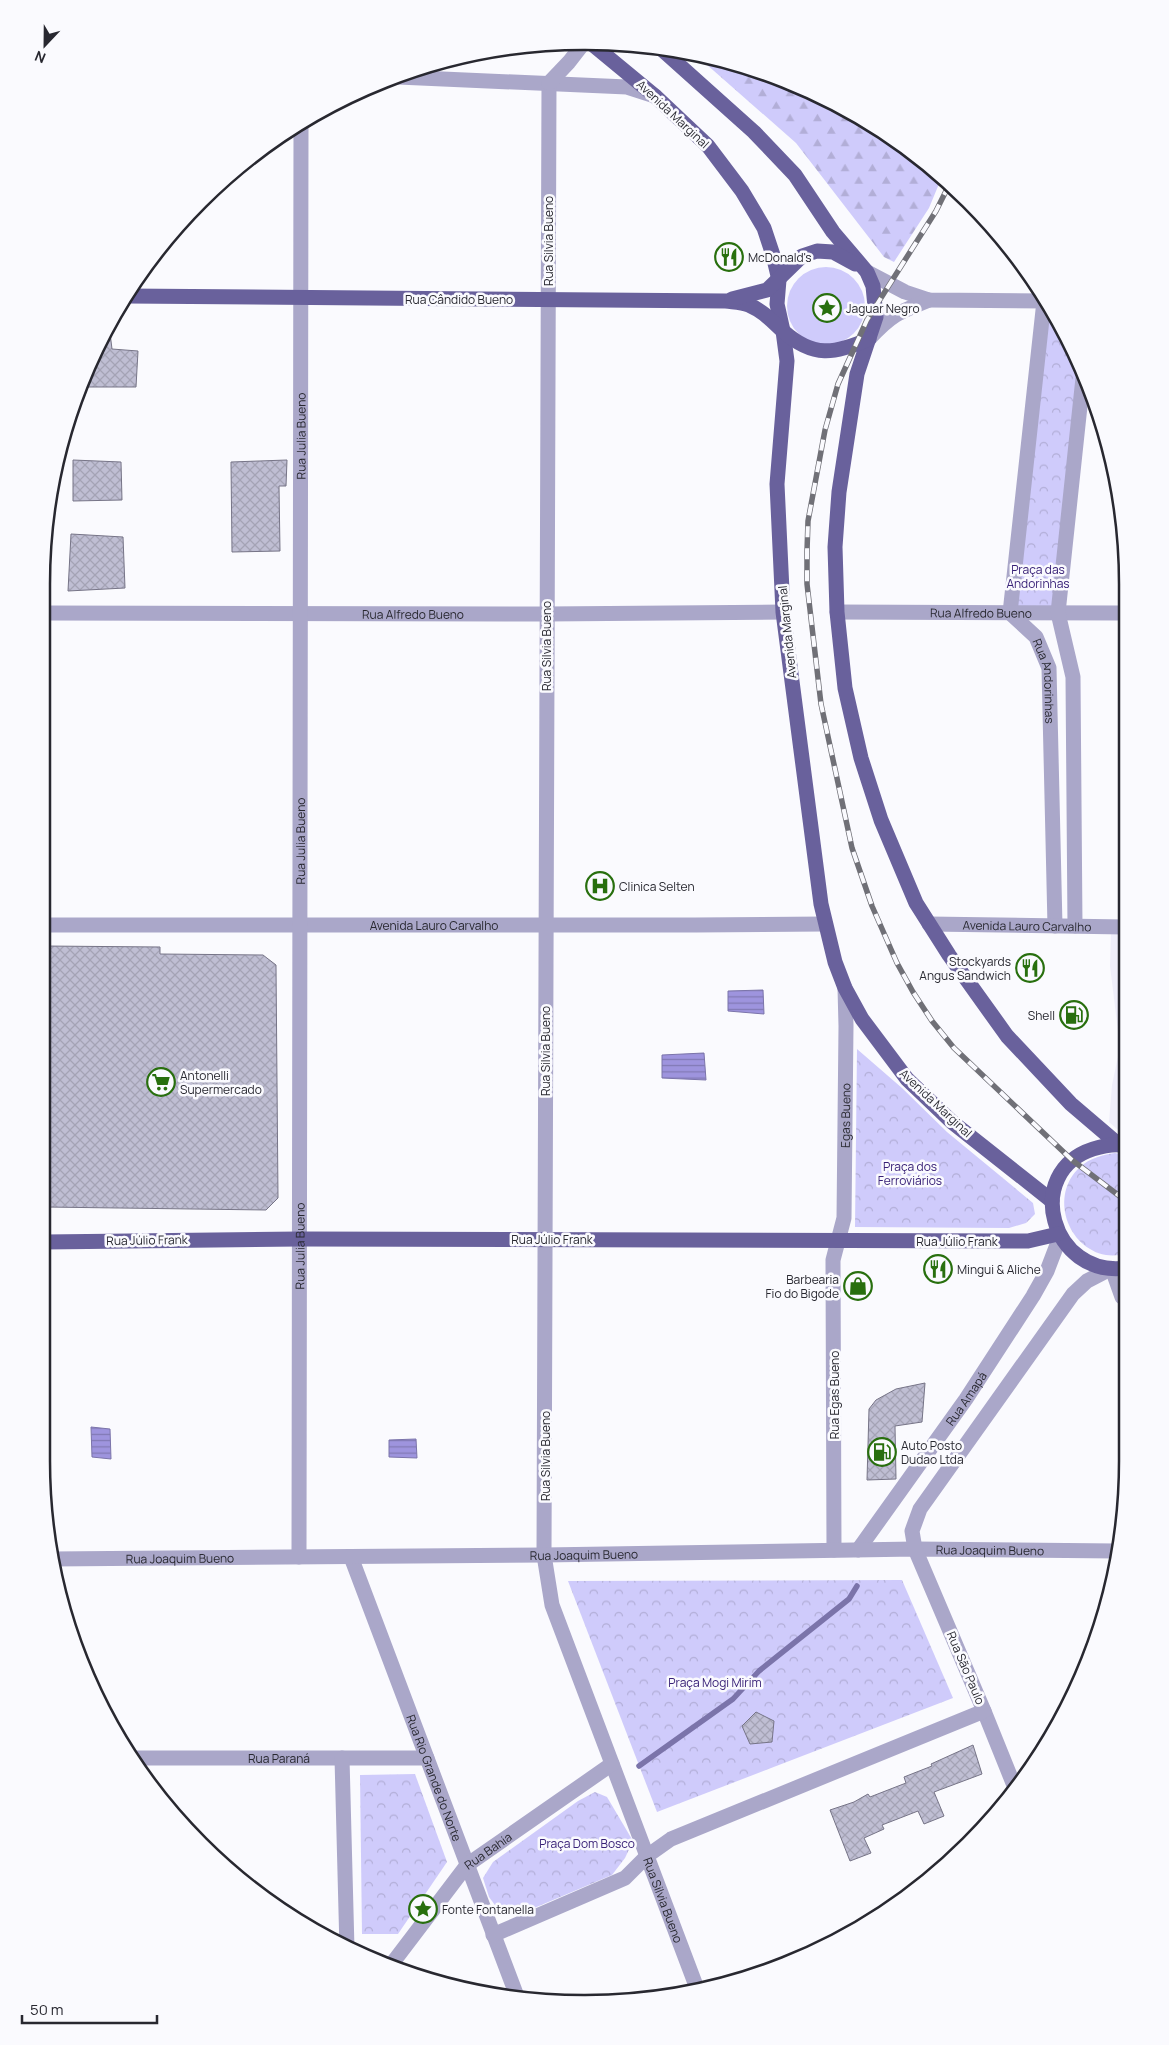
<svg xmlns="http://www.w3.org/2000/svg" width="1169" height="2045" viewBox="0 0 1169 2045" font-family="Manrope,sans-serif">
<defs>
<pattern id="forest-firs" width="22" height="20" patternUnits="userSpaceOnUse" patternTransform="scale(1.25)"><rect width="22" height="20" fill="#cfcbfb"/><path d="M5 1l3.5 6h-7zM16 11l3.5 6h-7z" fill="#b2aed7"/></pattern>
<pattern id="park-crowns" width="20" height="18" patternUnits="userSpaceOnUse" patternTransform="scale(1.25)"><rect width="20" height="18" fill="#cfcbfb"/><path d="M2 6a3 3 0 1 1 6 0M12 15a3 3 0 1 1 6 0" fill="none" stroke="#b2aed7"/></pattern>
<pattern id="water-rules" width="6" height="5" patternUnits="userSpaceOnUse" patternTransform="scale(1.25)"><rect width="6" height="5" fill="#9e94de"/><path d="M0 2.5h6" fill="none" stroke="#8179b4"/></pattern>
<pattern id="building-cross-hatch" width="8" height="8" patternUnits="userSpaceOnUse" patternTransform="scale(1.25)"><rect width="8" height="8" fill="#bfbed3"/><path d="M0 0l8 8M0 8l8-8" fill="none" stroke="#a4a3b5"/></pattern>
</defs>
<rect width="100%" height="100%" fill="#fafafe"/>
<polygon fill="#efeefa" points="1111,934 1125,934 1125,1136 1109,1122 1112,1085 1120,1047 1110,966"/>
<circle fill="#cfcbfb" cx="826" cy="306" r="39"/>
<polygon fill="url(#forest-firs)" points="697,56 759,70 856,114 941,179 929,208 894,262 884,257 796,143"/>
<g fill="url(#park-crowns)">
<polygon points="1050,310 1078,367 1054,609 1015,608"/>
<polygon points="857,1049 902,1088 947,1132 1033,1203 1035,1214 1026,1223 1009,1228 855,1227"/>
<path d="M1115,1153L1125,1155L1126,1255C1120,1255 1112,1256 1106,1255C1067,1248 1049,1195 1080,1167C1090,1158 1102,1155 1115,1153Z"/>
<polygon points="902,1580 953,1698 657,1812 568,1581"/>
<polygon points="415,1774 447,1862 398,1934 362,1934 360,1775"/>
<polygon points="595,1792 607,1797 633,1841 625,1858 612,1875 520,1914 500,1912 489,1897 483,1878 493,1862 578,1801"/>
</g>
<g fill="url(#water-rules)" stroke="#7b74aa">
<polygon points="763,990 764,1014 728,1011 728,991"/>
<polygon points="704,1053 706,1080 662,1078 662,1055"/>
<polygon points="91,1427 110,1429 111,1459 92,1457"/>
<polygon points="416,1439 417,1458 389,1457 389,1440"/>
</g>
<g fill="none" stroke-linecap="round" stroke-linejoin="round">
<polyline stroke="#7b74aa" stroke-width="5.5" points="639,1766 733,1699 759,1671 849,1599 857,1586"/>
</g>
<g fill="url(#building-cross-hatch)" stroke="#767487">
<polygon points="109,325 112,349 138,351 136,387 83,387"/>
<polygon points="73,460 121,462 122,500 73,501"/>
<polygon points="287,460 286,486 279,486 280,551 232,552 231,462"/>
<polygon points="71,534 123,537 125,588 68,591"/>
<polygon points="44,946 160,947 160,954 263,955 276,965 278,1198 266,1210 45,1207"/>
<polygon points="925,1383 922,1422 895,1426 896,1479 867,1480 869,1409 876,1400 896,1389"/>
<polygon points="756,1712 774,1721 772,1742 750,1744 742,1726"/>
<polygon points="973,1745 982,1774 934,1792 944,1816 924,1824 918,1811 882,1825 884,1829 864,1838 871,1853 850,1861 830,1810 854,1802 868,1794 870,1797 906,1783 904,1777 932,1766 931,1764"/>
</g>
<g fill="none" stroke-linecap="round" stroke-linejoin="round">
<g stroke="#aaa7c9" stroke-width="15">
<polyline points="398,77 627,87 655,96"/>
<path id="s1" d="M549,83L544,1555L552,1605L698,1991"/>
<polyline points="549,83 569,62 583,44"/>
<polyline points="867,272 905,292 929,300 1045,301"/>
<path id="s2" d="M1044,301L1010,613L1036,637L1049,668L1055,926"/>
<path d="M869,339C891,315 899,312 929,300"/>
<path id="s3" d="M837,612L1123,613"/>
<path id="s4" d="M43,613L546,614L783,612"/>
<path id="s5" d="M929,924L1125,927"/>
<path id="s6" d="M44,925H695L825,924"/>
<polyline points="1075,926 1073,677 1058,613 1083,378"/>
<polyline points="1112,1269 1122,1297 1126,1300"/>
<path id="s7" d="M834,1550L833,1260L844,1218L846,1026L845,988"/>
<path id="s8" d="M858,1550L966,1399L1033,1296L1047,1271L1060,1237"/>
<path id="s9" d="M299,1557L301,124"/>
<path id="s10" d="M351,1557L518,1999"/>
<path id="s11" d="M52,1559L544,1555L915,1549L1116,1551"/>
<path id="s12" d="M133,1758H427"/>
<polyline points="342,1758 347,1949"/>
<polyline points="1015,1788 984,1711 915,1549 912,1531 920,1509 1073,1294 1087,1281 1110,1269"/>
<polyline points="493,1935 625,1878 647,1856 671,1839 984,1711"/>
<path id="s13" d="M391,1965L467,1865L612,1764"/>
</g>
<g stroke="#69619c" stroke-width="15">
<polyline points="592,44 655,96 708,146 742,191 764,228 773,255 779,280 777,304 783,331 787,361 777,484 783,612 821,904 835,962 845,988 862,1019 907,1079 952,1122 1052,1201"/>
<polyline points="658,46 754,132 795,175 833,232 867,272 873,286 876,317 857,374 839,492 835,547 837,612 845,688 861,758 881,820 916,903 949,955 1007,1036 1071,1104 1119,1145"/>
<path d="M126,296L726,301C733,302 742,302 749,305C763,311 772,321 783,331C813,358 835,354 869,339"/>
<polyline points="732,299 767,290 802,256 817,251 833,252 855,264"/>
<path d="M1123,1145C1113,1144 1102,1146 1093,1149C1022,1172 1051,1278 1126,1268"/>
<polyline points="45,1242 299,1239 1028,1241 1058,1234"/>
</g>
<defs>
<polyline id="rail" points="949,185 936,211 867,320 838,384 825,430 808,521 807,551 807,584 821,704 852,848 872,906 897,963 913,992 932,1021 954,1048 1072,1160 1126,1201"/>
</defs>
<use href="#rail" stroke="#707077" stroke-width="5.5"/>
<use href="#rail" stroke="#fafafe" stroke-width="4" stroke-dasharray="11" stroke-linecap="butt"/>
</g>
<defs>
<symbol id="restaurant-ring" viewBox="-11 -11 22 22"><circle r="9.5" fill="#fafafe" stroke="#286f0e" stroke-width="1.5"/><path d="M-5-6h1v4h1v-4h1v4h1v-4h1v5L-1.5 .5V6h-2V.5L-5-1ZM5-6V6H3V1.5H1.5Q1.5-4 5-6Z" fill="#286f0e"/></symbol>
<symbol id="sight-ring" viewBox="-11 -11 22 22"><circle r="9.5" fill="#fafafe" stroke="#286f0e" stroke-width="1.5"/><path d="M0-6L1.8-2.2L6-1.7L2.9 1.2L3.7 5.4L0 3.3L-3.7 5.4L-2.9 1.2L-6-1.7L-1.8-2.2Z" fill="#286f0e"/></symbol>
<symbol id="hospital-ring" viewBox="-11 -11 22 22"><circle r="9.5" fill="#fafafe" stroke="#286f0e" stroke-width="1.5"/><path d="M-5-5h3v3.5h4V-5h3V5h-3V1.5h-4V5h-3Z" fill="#286f0e"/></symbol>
<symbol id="fuel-ring" viewBox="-11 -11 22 22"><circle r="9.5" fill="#fafafe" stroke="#286f0e" stroke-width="1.5"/><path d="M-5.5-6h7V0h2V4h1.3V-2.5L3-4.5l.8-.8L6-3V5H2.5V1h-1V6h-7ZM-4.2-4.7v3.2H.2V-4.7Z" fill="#286f0e"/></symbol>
<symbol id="supermarket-ring" viewBox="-11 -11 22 22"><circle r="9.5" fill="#fafafe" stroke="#286f0e" stroke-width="1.5"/><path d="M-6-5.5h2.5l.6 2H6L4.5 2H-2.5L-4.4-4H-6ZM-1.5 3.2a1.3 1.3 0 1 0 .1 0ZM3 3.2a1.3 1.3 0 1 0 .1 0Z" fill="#286f0e"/></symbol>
<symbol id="shop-ring" viewBox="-11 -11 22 22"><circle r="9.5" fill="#fafafe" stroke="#286f0e" stroke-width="1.5"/><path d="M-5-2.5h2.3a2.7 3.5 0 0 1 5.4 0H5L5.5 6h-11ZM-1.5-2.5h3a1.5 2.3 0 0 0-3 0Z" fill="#286f0e"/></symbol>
</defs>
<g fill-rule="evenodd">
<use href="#restaurant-ring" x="713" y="241" width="32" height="32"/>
<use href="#sight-ring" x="811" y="292" width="32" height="32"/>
<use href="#hospital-ring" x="584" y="870" width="32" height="32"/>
<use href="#restaurant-ring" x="1014" y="952" width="32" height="32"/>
<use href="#fuel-ring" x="1058" y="999" width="32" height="32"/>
<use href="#supermarket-ring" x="145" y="1066" width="32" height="32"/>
<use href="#restaurant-ring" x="922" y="1253" width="32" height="32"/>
<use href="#shop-ring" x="842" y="1270" width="32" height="32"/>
<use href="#fuel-ring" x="866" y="1436" width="32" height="32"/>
<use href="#sight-ring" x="407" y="1893" width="32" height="32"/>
</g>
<g text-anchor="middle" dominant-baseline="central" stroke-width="5" stroke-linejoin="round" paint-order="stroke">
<g font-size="12" fill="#282830" stroke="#fafafe">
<text transform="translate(673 114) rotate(43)">Avenida Marginal</text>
<text transform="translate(548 241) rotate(-90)">Rua Silvia Bueno</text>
<text x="459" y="299">Rua Cândido Bueno</text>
<text stroke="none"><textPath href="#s9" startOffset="1121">Rua Julia Bueno</textPath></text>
<text stroke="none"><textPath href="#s3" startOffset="144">Rua Alfredo Bueno</textPath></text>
<text stroke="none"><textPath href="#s4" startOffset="370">Rua Alfredo Bueno</textPath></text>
<text transform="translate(787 632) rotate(-96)">Avenida Marginal</text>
<text transform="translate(546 646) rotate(-90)">Rua Silvia Bueno</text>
<text stroke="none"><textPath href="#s2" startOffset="395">Rua Andorinhas</textPath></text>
<text stroke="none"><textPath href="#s9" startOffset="716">Rua Julia Bueno</textPath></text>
<text stroke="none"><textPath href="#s6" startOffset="390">Avenida Lauro Carvalho</textPath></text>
<text stroke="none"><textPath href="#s5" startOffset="98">Avenida Lauro Carvalho</textPath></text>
<text transform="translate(545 1051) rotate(-90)">Rua Silvia Bueno</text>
<text transform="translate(936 1103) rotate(43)">Avenida Marginal</text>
<text stroke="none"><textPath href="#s7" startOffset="436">Egas Bueno</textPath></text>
<text x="552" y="1239">Rua Júlio Frank</text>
<text transform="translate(147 1240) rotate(-1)">Rua Júlio Frank</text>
<text x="957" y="1241">Rua Júlio Frank</text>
<text stroke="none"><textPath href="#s9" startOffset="311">Rua Julia Bueno</textPath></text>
<text transform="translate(834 1395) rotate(-90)">Rua Egas Bueno</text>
<text stroke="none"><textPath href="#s8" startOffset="186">Rua Amapá</textPath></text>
<text transform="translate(545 1456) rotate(-90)">Rua Silvia Bueno</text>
<text stroke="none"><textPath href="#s11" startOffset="938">Rua Joaquim Bueno</textPath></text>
<text stroke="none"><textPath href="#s11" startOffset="532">Rua Joaquim Bueno</textPath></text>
<text stroke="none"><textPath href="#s11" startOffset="128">Rua Joaquim Bueno</textPath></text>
<text transform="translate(966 1668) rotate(67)">Rua São Paulo</text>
<text stroke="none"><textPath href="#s12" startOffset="146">Rua Paraná</textPath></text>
<text stroke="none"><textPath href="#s10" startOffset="236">Rua Rio Grande do Norte</textPath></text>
<text stroke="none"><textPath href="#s13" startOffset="151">Rua Bahia</textPath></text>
<text stroke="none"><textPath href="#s1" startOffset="1838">Rua Silvia Bueno</textPath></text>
</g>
<g font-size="12" fill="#282830" stroke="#fafafe" text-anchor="start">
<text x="748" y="257">McDonald's</text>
<text x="846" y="308">Jaguar Negro</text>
<text x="619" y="886">Clinica Selten</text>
<text x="1011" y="961" text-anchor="end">Stockyards<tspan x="1011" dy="14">Angus Sandwich</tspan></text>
<text x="1055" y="1015" text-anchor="end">Shell</text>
<text x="180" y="1075">Antonelli<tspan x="180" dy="14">Supermercado</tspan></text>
<text x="957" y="1269">Mingui &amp; Aliche</text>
<text x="839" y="1279" text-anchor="end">Barbearia<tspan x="839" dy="14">Fio do Bigode</tspan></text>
<text x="901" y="1445">Auto Posto<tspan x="901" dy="14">Dudao Ltda</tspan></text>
<text x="442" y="1909">Fonte Fontanella</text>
</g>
<g font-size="12" fill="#382177" stroke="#fafafe">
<text x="1038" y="569">Praça das<tspan x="1038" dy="14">Andorinhas</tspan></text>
<text x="910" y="1166">Praça dos<tspan x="910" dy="14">Ferroviários</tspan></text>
<text x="715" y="1682">Praça Mogi Mirim</text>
<text x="587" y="1843">Praça Dom Bosco</text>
</g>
</g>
<path d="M0 0H1169V2045H0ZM584 50H585A534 534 0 0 1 1119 584V1461A534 534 0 0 1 585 1995H584A534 534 0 0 1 50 1461V584A534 534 0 0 1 584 50Z" fill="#fafafe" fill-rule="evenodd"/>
<path fill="none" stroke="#282830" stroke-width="2.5" d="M584 50H585A534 534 0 0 1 1119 584V1461A534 534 0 0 1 585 1995H584A534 534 0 0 1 50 1461V584A534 534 0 0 1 584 50Z"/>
<g transform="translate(45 45) rotate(202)" stroke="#fafafe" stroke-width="4" paint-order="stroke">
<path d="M0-4L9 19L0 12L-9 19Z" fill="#282830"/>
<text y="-8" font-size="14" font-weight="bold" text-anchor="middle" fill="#282830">N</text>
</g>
<path d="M22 2015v8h135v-8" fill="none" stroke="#282830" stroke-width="2.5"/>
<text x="30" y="2015" font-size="15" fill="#282830" stroke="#fafafe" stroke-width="4" paint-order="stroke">50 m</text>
</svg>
